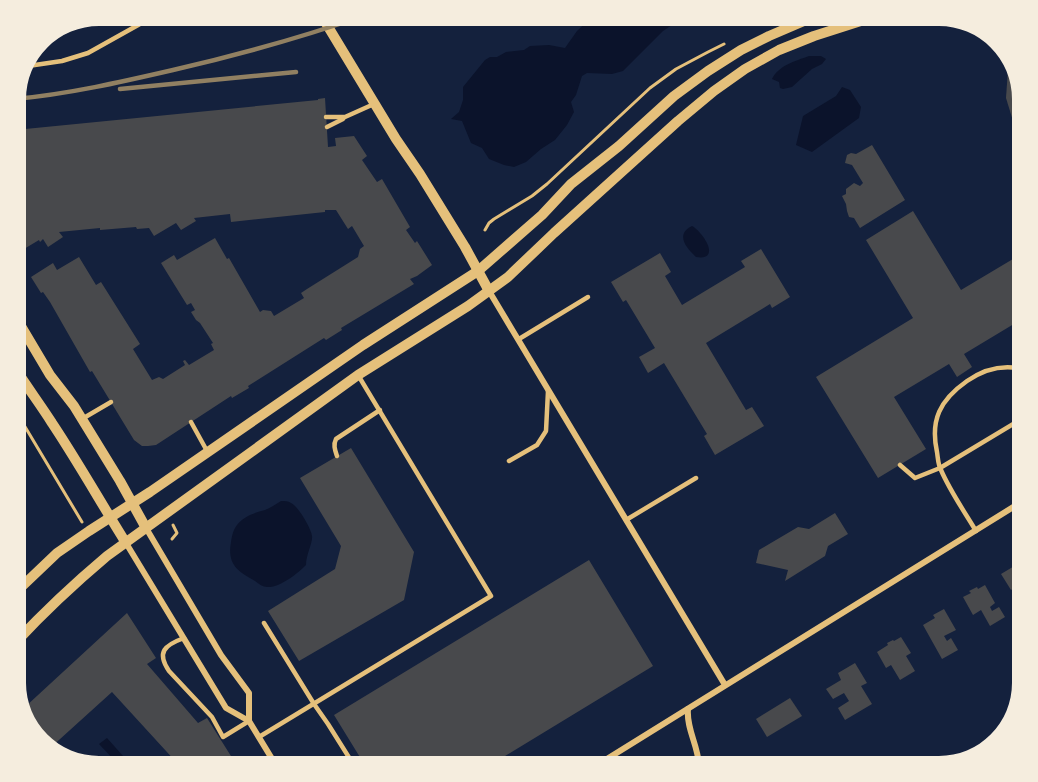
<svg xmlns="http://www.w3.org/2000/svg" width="1038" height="782" viewBox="0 0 1038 782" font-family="'IBM Plex Sans',sans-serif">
<rect width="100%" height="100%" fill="#14213d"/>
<g fill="#0b132b">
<polygon points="594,15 718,15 705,18 692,18 680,23 675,23 663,31 623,71 612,74 587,73 582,76 576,95 571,102 574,112 567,125 555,140 541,149 526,162 514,167 504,165 489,159 482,148 471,143 462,121 451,119 459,112 463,100 463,87 485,60 490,57 497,57 506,52 524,50 530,46 549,45 565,48 577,31"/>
<path d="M809,56H821L826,59L822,64L812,69L792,87L783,89L780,88L779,82L772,79C778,66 795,61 809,56Z"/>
<polygon points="842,87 850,90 861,107 859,118 812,152 796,145 803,116 836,96"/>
<path d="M692,226C703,232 722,261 696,257C686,248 675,234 692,226Z"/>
<path d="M281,501C285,501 288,501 291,503C298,506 311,528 312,536C313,542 306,555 306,565C298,573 280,588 267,587C263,587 259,584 255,581C237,571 227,564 231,542C232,536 233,530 237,525C244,516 254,513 265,510C270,508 276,504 281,501Z"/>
<polygon points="107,738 123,756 116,762 99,744"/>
</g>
<g fill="#48494c">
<polygon points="1009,55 1014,61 1023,98 1023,140 1017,134 1006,98"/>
<polygon points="325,98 328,147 336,146 335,138 354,136 367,156 362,160 377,182 382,179 410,227 406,230 415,243 417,241 432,265 417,276 410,279 414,284 341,328 342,330 326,340 324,338 248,386 249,388 232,398 231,396 156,445 148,446 142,446 134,440 92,371 90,372 50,302 43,292 41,293 31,277 53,263 57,270 79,257 96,285 101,282 140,344 133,349 152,380 159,377 163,379 185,365 183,361 185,360 189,365 214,350 211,344 213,343 200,323 196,320 191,312 195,310 191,303 187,305 161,263 174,255 177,260 215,238 227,259 229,258 260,312 263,310 271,311 274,316 304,298 301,293 307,289 358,257 360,249 364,246 352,226 348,229 336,210 325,210 325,212 231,222 230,214 194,218 196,221 181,230 176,223 154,236 149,228 137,229 136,227 100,230 100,228 59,232 63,237 48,247 43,239 40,242 39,240 19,252 15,246 15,130 318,100 318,99"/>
<polygon points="872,145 905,200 860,228 854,218 849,217 847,211 846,204 842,196 846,194 846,189 854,183 860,186 863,183 852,165 845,163 847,155 851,153 856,154"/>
<polygon points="913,211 961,290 1023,253 1023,327 1019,321 964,354 972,367 957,377 949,364 894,397 926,449 878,478 816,377 913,318 866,240"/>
<polygon points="761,249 790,297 772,308 770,304 706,343 746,410 752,407 764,426 715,455 704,436 707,434 664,363 648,373 639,357 655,348 626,300 623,302 611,282 660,253 671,272 665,276 682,305 745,267 741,261"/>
<polygon points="351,448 414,552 404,600 299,661 268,611 335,569 341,546 300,478"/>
<polygon points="835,513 848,534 828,546 825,556 785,581 788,570 756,563 759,550 798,527 809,529"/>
<polygon points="1023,554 1023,582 1011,590 1001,574 1016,565 1013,560"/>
<polygon points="589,560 653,666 487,767 417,767 416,764 411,767 366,767 334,715"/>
<polygon points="985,585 995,603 990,607 992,611 999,607 1005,617 990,626 981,610 973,615 963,597 971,593 969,591 977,587 978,589"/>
<polygon points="944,609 956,630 944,636 947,641 951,638 958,650 942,659 923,625 935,618 933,615"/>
<polygon points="127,613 156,658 147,664 198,723 207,718 236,764 231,767 170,767 177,763 112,692 49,749 46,747 25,707"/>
<polygon points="901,637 911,653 906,656 915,671 900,680 891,665 886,668 877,652 888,645 887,643 893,640 894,641"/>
<polygon points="855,663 867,683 861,686 872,704 845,720 838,708 849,701 844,693 833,699 826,689 841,680 838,673"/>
<polygon points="790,698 802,716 767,737 756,719"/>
</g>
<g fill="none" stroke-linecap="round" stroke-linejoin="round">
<g stroke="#e5c07b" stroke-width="3">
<polyline points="485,230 489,223 494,219 532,196 547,184 650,88 676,69 708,52 724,44"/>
<polyline points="15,410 82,522"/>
<polyline points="172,539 177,533 173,525"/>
</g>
<g stroke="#e5c07b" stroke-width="4.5">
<polyline points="28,66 62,61 88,53 156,15"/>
<polyline points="326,117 345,117 374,104"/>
<polyline points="327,127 343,119"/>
<polyline points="519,339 588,297"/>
<polyline points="82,419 111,402"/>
<polyline points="191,422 207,451"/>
<path d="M337,456C335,450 333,445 336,439L380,410"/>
<polyline points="509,461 537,445 546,431 548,391"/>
<polyline points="900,465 915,478 940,468 1023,418"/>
<polyline points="626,520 696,478"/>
<path d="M976,531C964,511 950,491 941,470C938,465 938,458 937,452C930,420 940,400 967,381C984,369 1002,364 1023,369"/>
<polyline points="264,623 314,704 328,724 355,767"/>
<path d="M184,638C165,645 156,652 169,671L212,717L223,737L249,721"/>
<polyline points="259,737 491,596 358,375"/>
<polyline points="341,767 352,761"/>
</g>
<g stroke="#e5c07b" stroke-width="6">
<polyline points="489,291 725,685"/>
<polyline points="146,528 221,655 249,693 249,721"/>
<polyline points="126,543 226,708 249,721 277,767"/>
<path d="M688,709C686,729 699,747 699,767"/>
<polyline points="594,767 1023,501"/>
</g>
<g stroke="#e5c07b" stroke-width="10">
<polyline points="321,15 396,139 420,174 465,247 489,291"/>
<polyline points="15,316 50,375 74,406 120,481 146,528"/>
<path d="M15,368C27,387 40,404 52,423C78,462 101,503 126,543"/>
<polyline points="15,593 57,553 89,531 150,492 363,345 478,271 542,215 571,184 619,146 674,96 708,71 741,50 769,36 804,21 827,15"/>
<path d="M15,643C44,612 75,583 107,556L358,375L468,306L508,277L554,233L678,121L714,91L745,69L779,50L814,36L867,19L886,15"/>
</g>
<g stroke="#918062" stroke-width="4.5">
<polyline points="120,89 296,72"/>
<path d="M15,99C69,94 121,82 173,70C238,55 303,37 366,15"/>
</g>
</g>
<path d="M0 0H1038V782H0ZM99 26H939A73 73 0 0 1 1012 99V683A73 73 0 0 1 939 756H99A73 73 0 0 1 26 683V99A73 73 0 0 1 99 26Z" fill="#f5edde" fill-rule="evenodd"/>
</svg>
